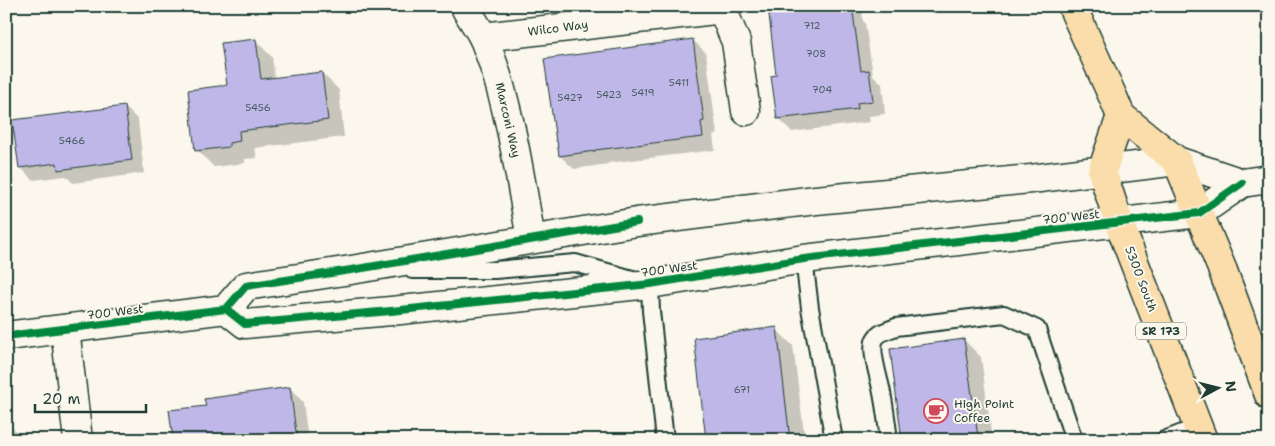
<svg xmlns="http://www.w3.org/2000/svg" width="1275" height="446" viewBox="0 0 1275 446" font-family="'Shantell Sans',sans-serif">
<rect width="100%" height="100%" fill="#fbf7ec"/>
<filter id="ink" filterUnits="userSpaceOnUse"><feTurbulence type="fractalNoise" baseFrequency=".02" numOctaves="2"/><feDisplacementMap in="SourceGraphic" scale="10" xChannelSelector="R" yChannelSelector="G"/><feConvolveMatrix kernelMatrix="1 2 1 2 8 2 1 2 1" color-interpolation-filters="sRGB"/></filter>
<g filter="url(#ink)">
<g fill="#0003">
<polygon points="768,6 862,6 863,21 865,23 873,75 882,84 885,114 869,116 870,122 792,132 778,118 778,77"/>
<polygon points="255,40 272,57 275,79 322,73 339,90 344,137 255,148 257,158 245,159 245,163 214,167 197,150 228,86"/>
<polygon points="693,40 706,53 717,134 713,135 715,150 608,163 608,164 574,169 560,156"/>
<polygon points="125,107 138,120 144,173 73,183 66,176 33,180 20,167"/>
<polygon points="776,329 793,346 805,440 707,440"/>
<polygon points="964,340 981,357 992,440 904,440"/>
<polygon points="290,388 303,402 308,440 174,440 207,407"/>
<polygon points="6,422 16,431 17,440 6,440"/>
</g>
<g fill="#bfb7e8" stroke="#1f3d34">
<polygon points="768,6 852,6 861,71 869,70 873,101 857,103 858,109 777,119 771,76 776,75"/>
<polygon points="256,39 261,79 322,72 328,120 239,131 240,141 229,143 229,147 195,151 188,90 227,85 221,43"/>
<polygon points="693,39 704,121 701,122 703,137 595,150 595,151 559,156 557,141 556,141 544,59"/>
<polygon points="125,106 132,160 58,170 57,163 19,168 12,120"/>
<polygon points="777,327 790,440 706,440 694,338"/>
<polygon points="964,339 978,437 957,440 902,440 890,349"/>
<polygon points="290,387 297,440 173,440 169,410 206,406 204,399"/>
</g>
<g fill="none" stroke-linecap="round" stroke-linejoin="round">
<defs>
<g id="lane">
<polyline points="804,259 810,308 834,440"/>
<polyline points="412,270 495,270 575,263 650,284 651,311 665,440"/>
<path d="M889,440C887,424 885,408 882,393C880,380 869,350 875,339C879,332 889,330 896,327L1004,314L1037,329L1074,440"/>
<polyline points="1164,440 1198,427"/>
</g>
<g id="street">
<path d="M466,6V9C472,19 479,29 484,39C510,103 519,172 531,239"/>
<polyline points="721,6 736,42 746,111"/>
<polyline points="483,37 723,9"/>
<polyline points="65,329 78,440"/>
</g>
<g id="secondary">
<polyline points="226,309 245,324 391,311 650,284 804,259 1199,213 1242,183"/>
<polyline points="6,336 226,309 246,286 351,270 637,222 816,200 1031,179 1177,161 1242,183 1269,179"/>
</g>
<g id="primary">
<polyline points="1072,6 1113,97 1121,116 1177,161 1223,271 1269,395"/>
<polyline points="1121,116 1102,171 1119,223 1203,440"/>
</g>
</defs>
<use href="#lane" stroke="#1f3d34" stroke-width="20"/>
<use href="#street" stroke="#1f3d34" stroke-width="31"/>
<use href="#secondary" stroke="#1f3d34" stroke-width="31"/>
<use href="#primary" stroke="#1f3d34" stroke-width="31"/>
<use href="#lane" stroke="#fbf7ec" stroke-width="16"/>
<use href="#street" stroke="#fbf7ec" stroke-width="28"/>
<use href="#secondary" stroke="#fbf7ec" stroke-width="28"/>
<use href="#primary" stroke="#faddab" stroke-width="28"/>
<defs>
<g id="cycleway">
<polyline points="226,309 245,324 391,311 650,284 804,259 1199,213 1242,183"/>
<polyline points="6,336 226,309 246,286 351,270 637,222"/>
</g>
</defs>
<use href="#cycleway" stroke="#fbf7ec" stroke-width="11"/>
<use href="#cycleway" stroke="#00873e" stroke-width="8"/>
</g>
</g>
<defs>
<symbol id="cafe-ring" viewBox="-11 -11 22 22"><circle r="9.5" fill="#fbf7ec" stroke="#d1495b" stroke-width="1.5"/><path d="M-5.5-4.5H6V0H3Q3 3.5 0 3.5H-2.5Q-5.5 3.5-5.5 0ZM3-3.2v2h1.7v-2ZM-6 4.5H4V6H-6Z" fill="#d1495b"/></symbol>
</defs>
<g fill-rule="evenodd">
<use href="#cafe-ring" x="922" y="397" width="28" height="28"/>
</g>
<g text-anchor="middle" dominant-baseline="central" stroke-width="4" stroke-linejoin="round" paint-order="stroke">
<g font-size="10" fill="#475c61">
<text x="812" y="25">712</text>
<text x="816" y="53">708</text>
<text x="679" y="82">5411</text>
<text x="822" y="89">704</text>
<text x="643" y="92">5419</text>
<text x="609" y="94">5423</text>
<text x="570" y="97">5427</text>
<text x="258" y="107">5456</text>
<text x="72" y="140">5466</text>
<text x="742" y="389">671</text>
</g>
<rect fill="#fbf7ec" stroke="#61756b" stroke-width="1" x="1136" y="322.5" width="50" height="17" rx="4"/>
<g font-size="11" font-weight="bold" fill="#1f3d34">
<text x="1161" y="331">SR 173</text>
</g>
<g font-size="12" fill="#1f3d34" stroke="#fbf7ec">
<text transform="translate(558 28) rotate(-7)">Wilco Way</text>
<text transform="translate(508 120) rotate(77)">Marconi Way</text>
<text transform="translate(1071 217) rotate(-6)">700 West</text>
<text transform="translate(669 269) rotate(-8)">700 West</text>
<text transform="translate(1141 279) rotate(69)">5300 South</text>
<text transform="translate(115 312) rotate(-7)">700 West</text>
</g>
<g font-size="12" fill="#1f3d34" stroke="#fbf7ec" text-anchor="start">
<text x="954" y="404">High Point<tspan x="954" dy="14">Coffee</tspan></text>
</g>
</g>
<rect width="1275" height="446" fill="none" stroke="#fbf7ec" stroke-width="25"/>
<rect x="12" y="12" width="1250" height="421" fill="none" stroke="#1f3d34" stroke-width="2" filter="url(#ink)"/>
<g transform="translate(1218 388) rotate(83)" stroke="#fbf7ec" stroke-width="4" paint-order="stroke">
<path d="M0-4L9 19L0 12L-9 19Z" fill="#1f3d34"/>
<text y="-8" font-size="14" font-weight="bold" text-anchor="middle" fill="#1f3d34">N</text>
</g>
<path d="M35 404v8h111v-8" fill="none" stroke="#1f3d34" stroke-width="2.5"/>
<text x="42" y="404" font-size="15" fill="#1f3d34" stroke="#fbf7ec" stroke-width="4" paint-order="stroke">20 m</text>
</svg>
